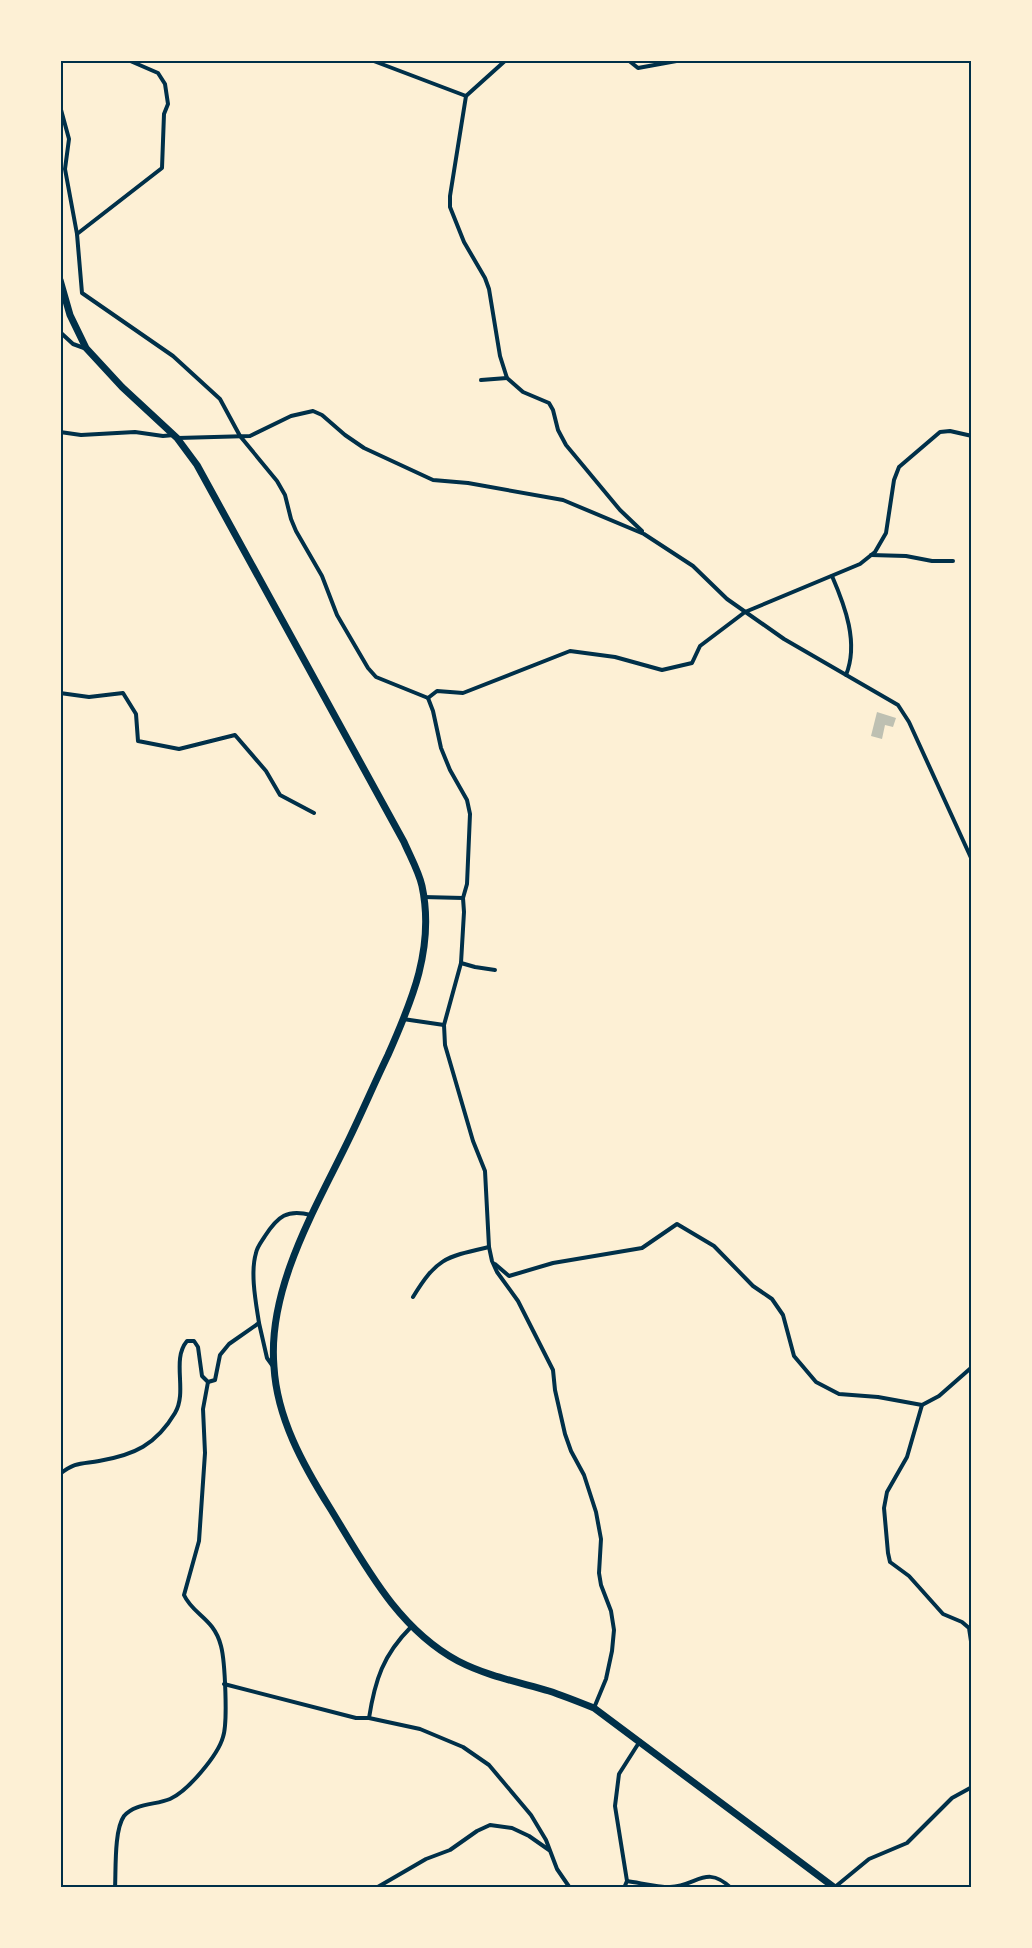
<svg xmlns="http://www.w3.org/2000/svg" width="1032" height="1948" viewBox="0 0 1032 1948" font-family="'Fira Sans Condensed',sans-serif">
<rect width="100%" height="100%" fill="#fdf0d5"/>
<polygon fill="#bec0b2" points="877,712 896,718 893,727 885,725 882,739 871,736"/>
<g fill="none" stroke-linecap="round" stroke-linejoin="round">
<g stroke="#003049" stroke-width="4">
<polyline points="371,60 466,96"/>
<polyline points="506,60 466,96 450,196 450,207 464,242 485,278 489,289 500,356 507,378 523,392 549,403 553,410 558,430 566,445 620,510 642,531"/>
<polyline points="628,60 638,68 682,60"/>
<polyline points="60,106 69,139 65,169 77,234 82,293 173,356 220,399 240,436 277,481 285,495 291,519 296,531 322,576 337,615 368,668 376,677 428,698 433,711 441,748 450,770 467,800 470,814 467,884 463,898 464,912 461,963 444,1025 445,1045 473,1141 485,1171 489,1247 492,1261 497,1272 518,1301 553,1370 555,1390 565,1434 571,1451 584,1475 596,1512 601,1539 599,1573 601,1585 611,1611 614,1630 612,1651 606,1679 594,1708"/>
<polyline points="77,234 162,168 164,114 168,104 165,84 158,73 128,60"/>
<polyline points="60,332 73,344 84,348"/>
<polyline points="481,380 507,378"/>
<polyline points="60,432 81,435 135,432 163,436 174,435"/>
<polyline points="178,438 250,436 291,416 313,411 322,415 345,435 364,448 433,480 468,483 563,500 644,534 693,566 727,599 784,639 898,705 909,722 972,860"/>
<polyline points="871,555 906,556 932,561 953,561"/>
<path d="M832,576C845,606 859,643 846,675"/>
<polyline points="60,693 89,697 123,693 136,714 138,741 179,749 235,735 266,771 280,795 314,813"/>
<polyline points="428,698 437,691 463,693 570,651 615,657 662,670 692,663 700,646 745,612 860,564 875,552 886,533 894,480 899,467 940,432 950,431 972,436"/>
<polyline points="423,897 463,898"/>
<polyline points="461,963 475,967 495,970"/>
<polyline points="403,1019 444,1025"/>
<polyline points="495,1264 509,1276 553,1263 642,1248 677,1224 714,1246 753,1286 772,1299 783,1315 794,1356 816,1382 839,1394 878,1397 922,1405"/>
<path d="M413,1297C437,1258 445,1257 489,1247"/>
<polyline points="259,1323 267,1358 272,1365"/>
<polyline points="972,1367 939,1396 922,1405 907,1457 887,1492 884,1508 888,1553 890,1562 909,1576 943,1614 962,1622 969,1628 972,1648"/>
<path d="M60,1474C75,1462 81,1464 99,1461C134,1455 156,1445 175,1413C188,1391 171,1360 187,1341H194L198,1347L202,1376L208,1382L215,1380L220,1355L229,1344L259,1323C256,1303 250,1273 256,1253C257,1247 262,1241 265,1236C278,1216 287,1209 311,1215"/>
<path d="M411,1627C383,1655 375,1680 369,1718L420,1729L463,1747L489,1765L531,1815L546,1840L557,1869L570,1888"/>
<polyline points="972,1675 972,1683"/>
<polyline points="224,1684 356,1718 369,1718"/>
<path d="M627,1881C641,1883 656,1887 670,1887C697,1886 706,1864 731,1888"/>
<polyline points="835,1887 869,1859 907,1843 952,1798 972,1787"/>
<path d="M115,1888C116,1870 114,1830 124,1816C135,1803 156,1805 170,1799C188,1791 218,1755 223,1737C228,1723 225,1661 221,1646C214,1618 193,1615 184,1595L199,1541L205,1453L203,1409L208,1382"/>
<polyline points="376,1888 426,1859 450,1850 477,1831 490,1825 512,1828 529,1836 549,1850"/>
<polyline points="624,1888 627,1881 615,1806 619,1774 640,1741"/>
</g>
<path stroke="#003049" stroke-width="7" d="M60,280L70,315L86,348L122,387L177,438L197,465L404,842C410,856 419,872 422,886C435,947 412,1001 388,1055C375,1082 363,1110 350,1137C317,1206 267,1287 274,1367C277,1418 303,1465 330,1508C365,1565 397,1628 458,1661C487,1676 518,1682 549,1691C564,1696 579,1702 594,1708L835,1888"/>
</g>
<rect width="1032" height="1948" fill="none" stroke="#fdf0d5" stroke-width="123"/>
<rect x="62" y="62" width="908" height="1824" fill="none" stroke="#003049" stroke-width="2"/>
</svg>
